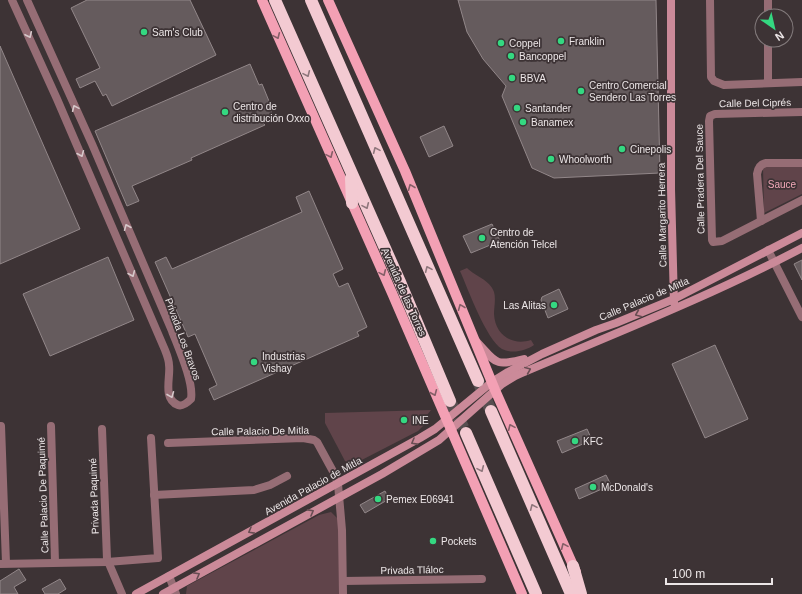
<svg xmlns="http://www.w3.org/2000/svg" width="802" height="594" viewBox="0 0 802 594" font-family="Arial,sans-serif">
<rect width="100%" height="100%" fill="#3d3335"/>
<g fill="#60444a">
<polygon points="802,166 802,194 764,213 763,167"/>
<path d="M467,268C475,276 490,280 494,292C496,299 494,307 494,314C495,335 512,346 531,340L534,345C525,351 512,354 502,349C486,339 468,289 460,271Z"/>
<polygon points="431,410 427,415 430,416 427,422 418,431 352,465 345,461 325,423 325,413"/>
<polygon points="331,512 339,520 339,594 186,594 187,586 319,515"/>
</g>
<g fill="#655b5d" stroke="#928789">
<polygon points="87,0 190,0 216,55 112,106 106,94 103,96 95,81 80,88 76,79 100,68 71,8"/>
<polygon points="458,0 656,0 660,173 554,178 532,168 502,96 506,86 483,59 467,32"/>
<polygon points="0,46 80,229 0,264"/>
<polygon points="250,64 259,85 262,84 271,106 269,107 274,118 263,123 265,125 191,158 192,160 132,186 139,201 127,206 95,131"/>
<polygon points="444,126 453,146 429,157 420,137"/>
<polygon points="309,191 343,269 333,274 339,287 348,283 367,327 357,332 359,336 214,400 209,389 217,385 195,334 188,337 155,262 166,257 172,269 302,212 296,197"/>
<polygon points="492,224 500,241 471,253 463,236"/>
<polygon points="108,257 134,320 50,356 23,294"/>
<polygon points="802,260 802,280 794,264"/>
<polygon points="559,289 568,309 548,318 541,300 542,297"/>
<polygon points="715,345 748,419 705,438 672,364"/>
<polygon points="587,429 592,440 562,453 557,441"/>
<polygon points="606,475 611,485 579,499 575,489"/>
<polygon points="385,491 389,499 365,513 360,505"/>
<polygon points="19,569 26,580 14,587 18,594 0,594 0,581"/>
<polygon points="60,579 66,589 58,594 45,594 42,589"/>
</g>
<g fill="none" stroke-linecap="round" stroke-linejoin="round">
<g stroke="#574e50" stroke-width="12" stroke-dasharray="12 6" stroke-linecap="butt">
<polyline points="478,381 491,411"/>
<polyline points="450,401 466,433"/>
</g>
<g stroke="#966d75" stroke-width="8">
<path d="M12,0L57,99L165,350C167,355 169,360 169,365C171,376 162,399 178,405C183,407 188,402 191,399C194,382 178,347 172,331L92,144L27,0"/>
<polyline points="710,0 711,77 714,81 724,85 802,82"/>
<polyline points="768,0 768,16"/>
<polyline points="768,40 768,83"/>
<polyline points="802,112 715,114 710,116 709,121 712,240 713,242 722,241 802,200"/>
<path d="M761,221L757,174C758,168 760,164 766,163H802"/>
<polyline points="768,250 802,317"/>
<polyline points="1,426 6,563"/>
<polyline points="51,426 55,562"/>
<polyline points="102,429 107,559 122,594"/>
<polyline points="168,443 303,438 314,440 317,442 335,475 338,484 342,530 343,594"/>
<polyline points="154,495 254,490 270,485 287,476"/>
<polyline points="0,564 107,562 158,558 151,438"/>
<polyline points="169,576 176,594"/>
<polyline points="343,581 482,579"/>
</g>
<g stroke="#cb8a99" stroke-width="8">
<polyline points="671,0 671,189 674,303"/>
<path d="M476,341C496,362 493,367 524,359"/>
<polyline points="136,594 420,438 435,429 492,382 508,372 542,354 596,330 616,323 674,299 802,233"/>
<path d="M163,594L382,474L439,440L502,384L515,376C611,335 709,297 802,248"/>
</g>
<g stroke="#f3a0b4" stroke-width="10">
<polyline points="262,0 392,293 522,594"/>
<polyline points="328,0 405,171 495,390 576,572"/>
</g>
<g stroke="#f3cad2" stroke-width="12">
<polyline points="275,0 400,282 450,401"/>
<polyline points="311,0 478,381"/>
<polyline points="351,178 352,203"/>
<polyline points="491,411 571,594"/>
<polyline points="466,433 536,594"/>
<polyline points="573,566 581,594"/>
</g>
</g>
<defs><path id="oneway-chevron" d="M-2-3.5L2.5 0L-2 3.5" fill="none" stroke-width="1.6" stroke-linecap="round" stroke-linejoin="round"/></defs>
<g stroke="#d6c8ca">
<use href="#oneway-chevron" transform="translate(29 35) rotate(65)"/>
<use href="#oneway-chevron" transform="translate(75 108) rotate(-114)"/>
<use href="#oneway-chevron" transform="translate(81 154) rotate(67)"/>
<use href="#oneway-chevron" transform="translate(127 227) rotate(-113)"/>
<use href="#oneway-chevron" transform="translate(132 274) rotate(67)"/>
<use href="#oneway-chevron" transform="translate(171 395) rotate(68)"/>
</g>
<g stroke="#865f68">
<use href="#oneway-chevron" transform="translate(277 36) rotate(66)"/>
<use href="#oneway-chevron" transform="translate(330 155) rotate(66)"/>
<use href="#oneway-chevron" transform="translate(411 187) rotate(-112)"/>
<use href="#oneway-chevron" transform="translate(383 273) rotate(66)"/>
<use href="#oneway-chevron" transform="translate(461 307) rotate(-112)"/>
<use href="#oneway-chevron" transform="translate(434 393) rotate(67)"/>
<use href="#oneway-chevron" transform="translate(511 427) rotate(-114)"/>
<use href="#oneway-chevron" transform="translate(564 546) rotate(-114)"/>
</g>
<g stroke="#8f777c">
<use href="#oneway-chevron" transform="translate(307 74) rotate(66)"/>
<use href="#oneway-chevron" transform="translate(376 150) rotate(-114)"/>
<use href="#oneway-chevron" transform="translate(366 206) rotate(66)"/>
<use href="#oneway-chevron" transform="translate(428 269) rotate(-114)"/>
<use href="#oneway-chevron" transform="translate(481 469) rotate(66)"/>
<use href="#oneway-chevron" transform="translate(533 507) rotate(-114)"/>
</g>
<g stroke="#684d53">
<use href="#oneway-chevron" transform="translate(638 314) rotate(157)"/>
<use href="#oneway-chevron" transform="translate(528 370) rotate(-23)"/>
<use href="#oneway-chevron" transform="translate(414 442) rotate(151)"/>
<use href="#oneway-chevron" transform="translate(311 512) rotate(-29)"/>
<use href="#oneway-chevron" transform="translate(251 531) rotate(151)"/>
<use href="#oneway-chevron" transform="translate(197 575) rotate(-29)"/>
</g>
<g fill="#34d881" stroke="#3d3335" stroke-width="1.5">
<circle cx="144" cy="32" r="4"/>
<circle cx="561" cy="41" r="4"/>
<circle cx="501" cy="43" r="4"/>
<circle cx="511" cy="56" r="4"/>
<circle cx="512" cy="78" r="4"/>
<circle cx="581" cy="91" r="4"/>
<circle cx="517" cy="108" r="4"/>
<circle cx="225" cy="112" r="4"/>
<circle cx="523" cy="122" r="4"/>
<circle cx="622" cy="149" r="4"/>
<circle cx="551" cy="159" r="4"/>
<circle cx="482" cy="238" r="4"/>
<circle cx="554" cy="305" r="4"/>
<circle cx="254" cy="362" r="4"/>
<circle cx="404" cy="420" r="4"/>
<circle cx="575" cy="441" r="4"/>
<circle cx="593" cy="487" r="4"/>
<circle cx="378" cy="499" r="4"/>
<circle cx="433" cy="541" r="4"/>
</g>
<g text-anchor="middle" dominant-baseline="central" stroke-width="3.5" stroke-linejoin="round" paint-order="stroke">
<g font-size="10" fill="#ece6e7" stroke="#3d3335" text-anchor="start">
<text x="152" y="32">Sam's Club</text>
<text x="569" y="41">Franklin</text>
<text x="509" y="43">Coppel</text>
<text x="519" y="56">Bancoppel</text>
<text x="520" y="78">BBVA</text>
<text x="589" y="85">Centro Comercial<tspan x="589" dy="12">Sendero Las Torres</tspan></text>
<text x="233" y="106">Centro de<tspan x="233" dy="12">distribución Oxxo</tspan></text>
<text x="525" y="108">Santander</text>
<text x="531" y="122">Banamex</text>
<text x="630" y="149">Cinepolis</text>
<text x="559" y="159">Whoolworth</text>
<text x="490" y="232">Centro de<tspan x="490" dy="12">Atención Telcel</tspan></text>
<text x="546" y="305" text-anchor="end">Las Alitas</text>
<text x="262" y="356">Industrias<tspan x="262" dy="12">Vishay</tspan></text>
<text x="412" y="420">INE</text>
<text x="583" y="441">KFC</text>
<text x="601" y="487">McDonald's</text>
<text x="386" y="499">Pemex E06941</text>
<text x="441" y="541">Pockets</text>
</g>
<g font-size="10" fill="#ece6e7" stroke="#3d3335">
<text transform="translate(755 103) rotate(-1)">Calle Del Ciprés</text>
<text transform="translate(700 179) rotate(-91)">Calle Pradera Del Sauce</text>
<text transform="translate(662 215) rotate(-91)">Calle Margarito Herrera</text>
<text transform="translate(404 292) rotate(66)">Avenida de las Torres</text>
<text transform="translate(644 299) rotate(-23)">Calle Palacio de Mitla</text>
<text transform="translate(183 339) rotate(70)">Privada Los Bravos</text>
<text transform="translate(260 431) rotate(-1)">Calle Palacio De Mitla</text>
<text transform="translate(313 486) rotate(-29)">Avenida Palacio de Mitla</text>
<text transform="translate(43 495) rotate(-92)">Calle Palacio De Paquimé</text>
<text transform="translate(94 496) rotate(-92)">Privada Paquimé</text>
<text transform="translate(412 570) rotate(-1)">Privada Tláloc</text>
</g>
<g font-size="10" fill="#f1a8b8" stroke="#3d3335">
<text x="782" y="184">Sauce</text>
</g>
</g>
<g transform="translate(774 28) rotate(146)"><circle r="19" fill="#3d3335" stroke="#837b7c"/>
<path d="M0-3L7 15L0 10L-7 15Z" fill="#34d881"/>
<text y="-6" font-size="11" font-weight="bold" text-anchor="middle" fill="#ece6e7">N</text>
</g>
<path d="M666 578v6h106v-6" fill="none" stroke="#ece6e7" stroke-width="2"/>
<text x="672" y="578" font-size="12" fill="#ece6e7" stroke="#3d3335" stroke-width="3" paint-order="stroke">100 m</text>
</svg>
